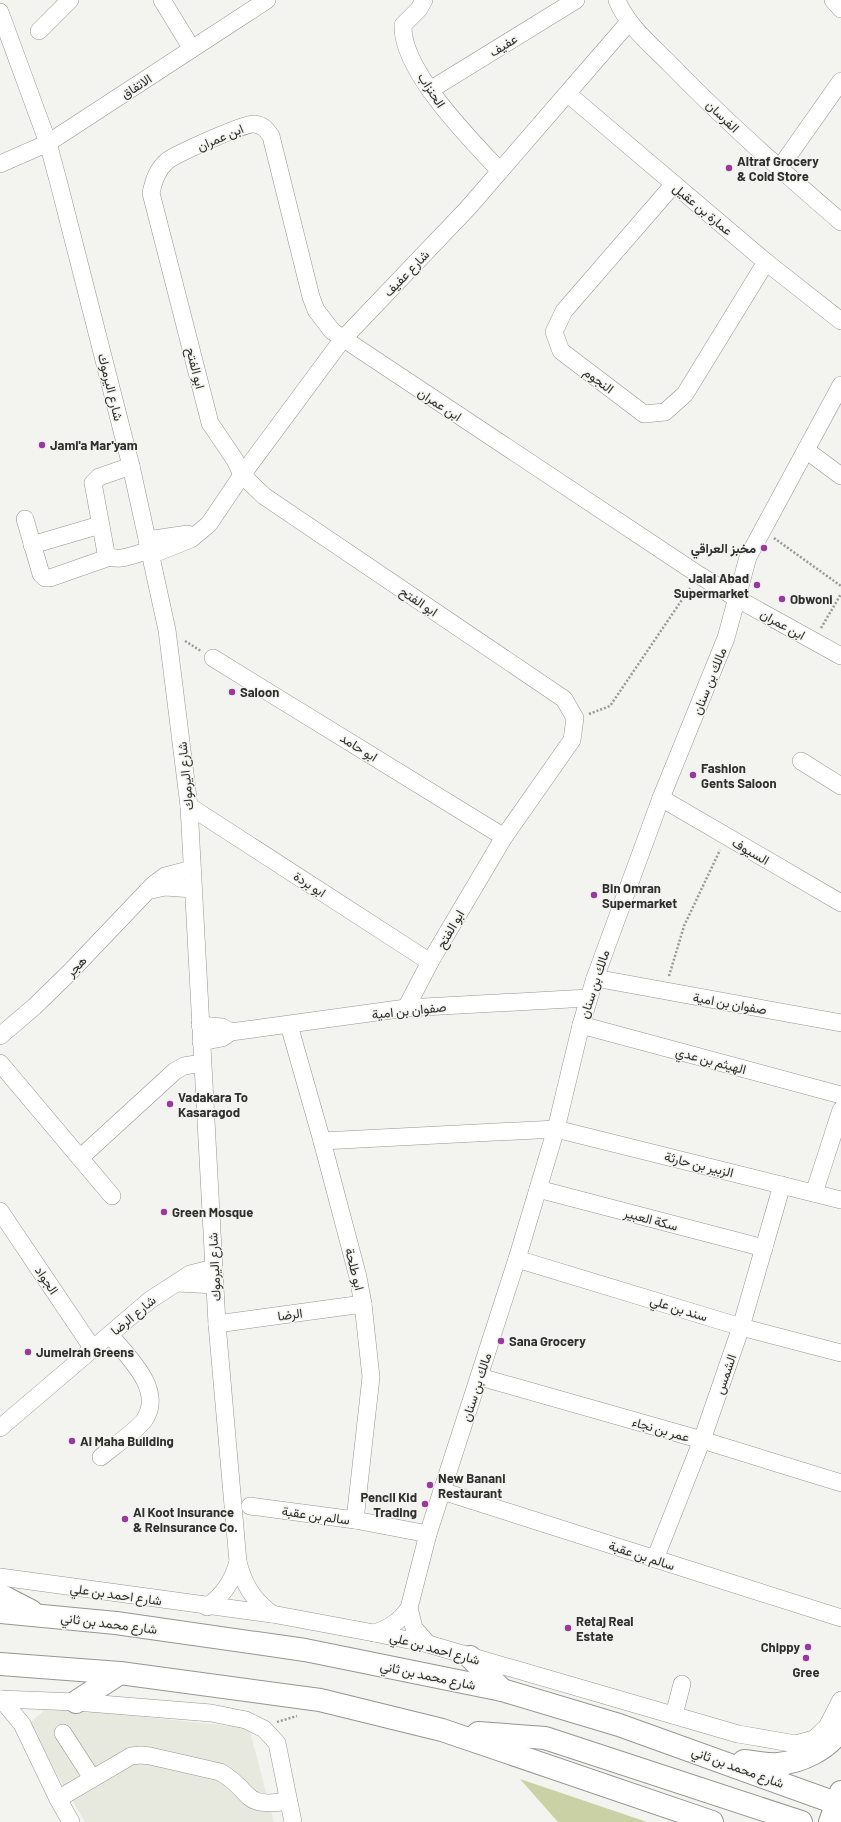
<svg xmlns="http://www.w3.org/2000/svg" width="841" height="1822" viewBox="0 0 841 1822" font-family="Barlow,Vazirmatn,sans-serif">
<rect width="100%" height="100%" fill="#f3f3ef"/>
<polygon fill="#e7e9de" points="48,1707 249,1728 274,1822 85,1822 31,1730 30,1723"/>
<polygon fill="#cad1a5" points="520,1779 647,1822 558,1822"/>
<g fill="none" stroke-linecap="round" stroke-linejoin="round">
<defs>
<g id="minor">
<polyline points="162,0 192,49"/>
<path d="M424,0L419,9L403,25C401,70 470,139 500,171"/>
<path d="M617,0C627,25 650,44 669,63C723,119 782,171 841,222"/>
<polyline points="833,0 841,9"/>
<path d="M0,12L48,143L59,184L131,466L167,630L189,806L217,1324L238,1562C244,1585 253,1600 272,1614"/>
<polyline points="39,31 70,0"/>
<polyline points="430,90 576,0"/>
<polyline points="568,94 766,262 841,321"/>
<polyline points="0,164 48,143 267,0"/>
<polyline points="779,169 841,81"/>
<polyline points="674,184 564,311 554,332 561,351 644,414 665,412 685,394 766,262"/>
<polyline points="806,450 841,476"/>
<path d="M131,466L99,477L93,483L106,553C114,565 138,553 150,550"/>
<polyline points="25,519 41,574 45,578 50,578 110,557"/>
<polyline points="147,540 188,534"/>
<polyline points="32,545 100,525"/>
<polyline points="151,555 191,539 209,524 242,475 342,340 468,208 629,22"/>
<polyline points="213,658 504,837"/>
<polyline points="801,761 841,786"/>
<polyline points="661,798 841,903"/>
<polyline points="189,806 430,962"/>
<polyline points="147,891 165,887 193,889"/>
<polyline points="595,978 841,1023"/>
<path d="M406,1008L430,962L504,837L572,740L575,718L564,699L264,496L242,475L235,460L210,423L151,193C154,180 157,170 167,161C176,154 245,123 254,124C263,125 266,129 271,136L311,297L316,310L332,331L699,575L736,598L841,656"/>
<polyline points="200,1025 222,1027 231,1032"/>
<polyline points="289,1025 322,1141 358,1277 363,1304 371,1377 355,1520"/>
<polyline points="581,1025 841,1095"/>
<polyline points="0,1036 34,1007 70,972 153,885 165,876 192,869"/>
<polyline points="201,1042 222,1038 231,1032 406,1008 588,998"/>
<polyline points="0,1063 112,1196"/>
<polyline points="322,1141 556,1129 841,1200"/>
<polyline points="80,1158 175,1071 184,1066 202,1063"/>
<polyline points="538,1189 764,1248"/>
<polyline points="814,1193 841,1110"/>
<polyline points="0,1211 93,1349"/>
<polyline points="517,1259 741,1327 841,1353"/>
<polyline points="177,1283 215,1285"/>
<polyline points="217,1324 363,1304"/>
<polyline points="480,1377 702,1440 841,1483"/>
<polyline points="0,1428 150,1300 190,1274 214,1268"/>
<path d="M101,1457C110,1449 140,1428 145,1419C164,1389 127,1356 110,1335"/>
<polyline points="442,1491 841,1618"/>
<polyline points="250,1506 355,1520 428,1534"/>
<polyline points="655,1559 702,1440 741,1327 782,1185"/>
<polyline points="0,1577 272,1614 374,1633 428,1644 738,1734 796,1744 814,1739 827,1727 841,1700"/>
<path d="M207,1607C224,1594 232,1582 238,1562"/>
<polyline points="409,1608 414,1628 428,1644"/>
<path d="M374,1633C390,1628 400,1621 409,1608L428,1534L517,1259L556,1129L581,1025L595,978L661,798L726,638L748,557L841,385"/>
<polyline points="0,1699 76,1702 211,1713 246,1720 264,1729 277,1743 293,1822"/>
<polyline points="1,1699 22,1724 58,1799 71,1822"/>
<polyline points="674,1715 682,1684"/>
<polyline points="63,1733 92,1778"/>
<path d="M58,1799L131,1756L141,1755L150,1756L220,1772C254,1791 240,1809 288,1801"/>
</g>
<g id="major">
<polyline points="0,1595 31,1611"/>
<polyline points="0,1612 116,1623 305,1650 502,1690 619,1725 841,1805"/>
<polyline points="470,1657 502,1690"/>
<polyline points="0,1664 120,1673 320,1700 442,1730 712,1822"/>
<polyline points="76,1702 120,1673"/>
<polyline points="478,1733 545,1738 801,1822"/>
<path d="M744,1761C755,1762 767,1765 778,1764C802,1762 828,1749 841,1729"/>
<polyline points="830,1822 841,1792"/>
</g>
</defs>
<use href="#minor" stroke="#959693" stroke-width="18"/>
<use href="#major" stroke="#959693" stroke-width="24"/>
<g stroke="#989895" stroke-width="2.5" stroke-dasharray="2 2" stroke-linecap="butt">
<polyline points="774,538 841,586"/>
<polyline points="821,628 841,594"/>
<polyline points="185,641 201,651"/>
<polyline points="589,714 610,706 690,588"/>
<polyline points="669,976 684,926 720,850"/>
<polyline points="277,1722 297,1716"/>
</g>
<use href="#minor" stroke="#fff" stroke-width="17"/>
<use href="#major" stroke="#fff" stroke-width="22"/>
</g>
<g fill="#99389f" stroke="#f3f3ef" stroke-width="1.5">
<circle cx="729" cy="168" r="4"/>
<circle cx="42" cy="445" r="4"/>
<circle cx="764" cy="548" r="4"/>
<circle cx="757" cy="585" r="4"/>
<circle cx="782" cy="599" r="4"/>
<circle cx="232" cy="692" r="4"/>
<circle cx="693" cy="775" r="4"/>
<circle cx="594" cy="895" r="4"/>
<circle cx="170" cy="1104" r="4"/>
<circle cx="164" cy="1212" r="4"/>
<circle cx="501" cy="1341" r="4"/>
<circle cx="28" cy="1352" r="4"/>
<circle cx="72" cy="1441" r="4"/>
<circle cx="430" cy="1485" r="4"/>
<circle cx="425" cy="1504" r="4"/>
<circle cx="125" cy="1519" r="4"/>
<circle cx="568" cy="1628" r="4"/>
<circle cx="808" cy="1647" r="4"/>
<circle cx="806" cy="1658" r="4"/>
</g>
<g text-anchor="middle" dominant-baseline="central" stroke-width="3" stroke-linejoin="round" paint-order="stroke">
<g font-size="13" fill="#2f2f2e" stroke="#f3f3ef">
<text transform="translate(503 45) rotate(-32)">عفيف</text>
<text transform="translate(136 86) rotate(-33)">الاتفاق</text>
<text transform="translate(432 90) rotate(57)">الحنزاب</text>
<text transform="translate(723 116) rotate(44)">الفرسان</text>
<text transform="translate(220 137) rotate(-23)">ابن عمران</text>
<text transform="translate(703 209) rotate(40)">عمارة بن عقيل</text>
<text transform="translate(406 273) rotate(-46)">شارع عفيف</text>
<text transform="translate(196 368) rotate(76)">ابو الفتح</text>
<text transform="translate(599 380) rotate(37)">النجوم</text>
<text transform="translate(111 387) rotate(76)">شارع اليرموك</text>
<text transform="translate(440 404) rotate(33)">ابن عمران</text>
<text transform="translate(419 601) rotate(34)">ابو الفتح</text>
<text transform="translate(783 624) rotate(29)">ابن عمران</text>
<text transform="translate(709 681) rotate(-68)">مالك بن سنان</text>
<text transform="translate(359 747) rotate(32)">ابو حامد</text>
<text transform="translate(185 776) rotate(-96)">شارع اليرموك</text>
<text transform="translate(751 851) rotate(30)">السيوف</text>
<text transform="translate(310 884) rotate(33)">ابو بردة</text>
<text transform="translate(450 929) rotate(-60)">ابو الفتح</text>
<text transform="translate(76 966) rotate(-46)">هجر</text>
<text transform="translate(594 984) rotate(-72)">مالك بن سنان</text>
<text transform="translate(730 1003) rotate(10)">صفوان بن امية</text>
<text transform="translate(409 1010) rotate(-6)">صفوان بن امية</text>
<text transform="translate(711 1060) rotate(15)">الهيثم بن عدي</text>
<text transform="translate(699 1164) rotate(14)">الزبير بن حارثة</text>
<text transform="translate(651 1219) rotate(15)">سكة العبير</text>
<text transform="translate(214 1267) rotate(-93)">شارع اليرموك</text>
<text transform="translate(355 1269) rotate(76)">ابو طلحة</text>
<text transform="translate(47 1280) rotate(56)">الجواد</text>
<text transform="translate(679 1308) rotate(17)">سند بن علي</text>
<text transform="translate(290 1314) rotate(-8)">الرضا</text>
<text transform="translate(133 1315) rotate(-40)">شارع الرضا</text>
<text transform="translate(725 1374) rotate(-71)">الشمس</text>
<text transform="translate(476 1387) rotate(-72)">مالك بن سنان</text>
<text transform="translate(661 1429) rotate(16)">عمر بن نجاء</text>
<text transform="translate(316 1515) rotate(8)">سالم بن عقبة</text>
<text transform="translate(642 1555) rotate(18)">سالم بن عقبة</text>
<text transform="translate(116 1594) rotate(8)">شارع احمد بن علي</text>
<text transform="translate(109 1623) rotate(7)">شارع محمد بن ثاني</text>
<text transform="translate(435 1648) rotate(15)">شارع احمد بن علي</text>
<text transform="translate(428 1675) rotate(12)">شارع محمد بن ثاني</text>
<text transform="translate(738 1767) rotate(20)">شارع محمد بن ثاني</text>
</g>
<g font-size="13" font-weight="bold" fill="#2f2f2e" stroke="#f3f3ef" text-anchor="start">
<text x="737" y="161">Altraf Grocery<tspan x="737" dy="15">&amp; Cold Store</tspan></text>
<text x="50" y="445">Jami'a Mar'yam</text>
<text x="756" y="548" text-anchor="end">مخبز العراقي</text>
<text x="749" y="578" text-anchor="end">Jalal Abad<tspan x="749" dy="15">Supermarket</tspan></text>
<text x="790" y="599">Obwoni</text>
<text x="240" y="692">Saloon</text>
<text x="701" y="768">Fashion<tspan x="701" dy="15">Gents Saloon</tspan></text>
<text x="602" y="888">Bin Omran<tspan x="602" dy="15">Supermarket</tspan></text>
<text x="178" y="1097">Vadakara To<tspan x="178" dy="15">Kasaragod</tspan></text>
<text x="172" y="1212">Green Mosque</text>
<text x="509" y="1341">Sana Grocery</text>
<text x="36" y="1352">Jumeirah Greens</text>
<text x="80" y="1441">Al Maha Building</text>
<text x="438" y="1478">New Banani<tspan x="438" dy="15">Restaurant</tspan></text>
<text x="417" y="1497" text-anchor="end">Pencil Kid<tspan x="417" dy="15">Trading</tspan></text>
<text x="133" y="1512">Al Koot Insurance<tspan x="133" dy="15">&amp; Reinsurance Co.</tspan></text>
<text x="576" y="1621">Retaj Real<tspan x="576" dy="15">Estate</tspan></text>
<text x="800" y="1647" text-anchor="end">Chippy</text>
<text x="806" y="1672" text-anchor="middle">Gree</text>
</g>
</g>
</svg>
